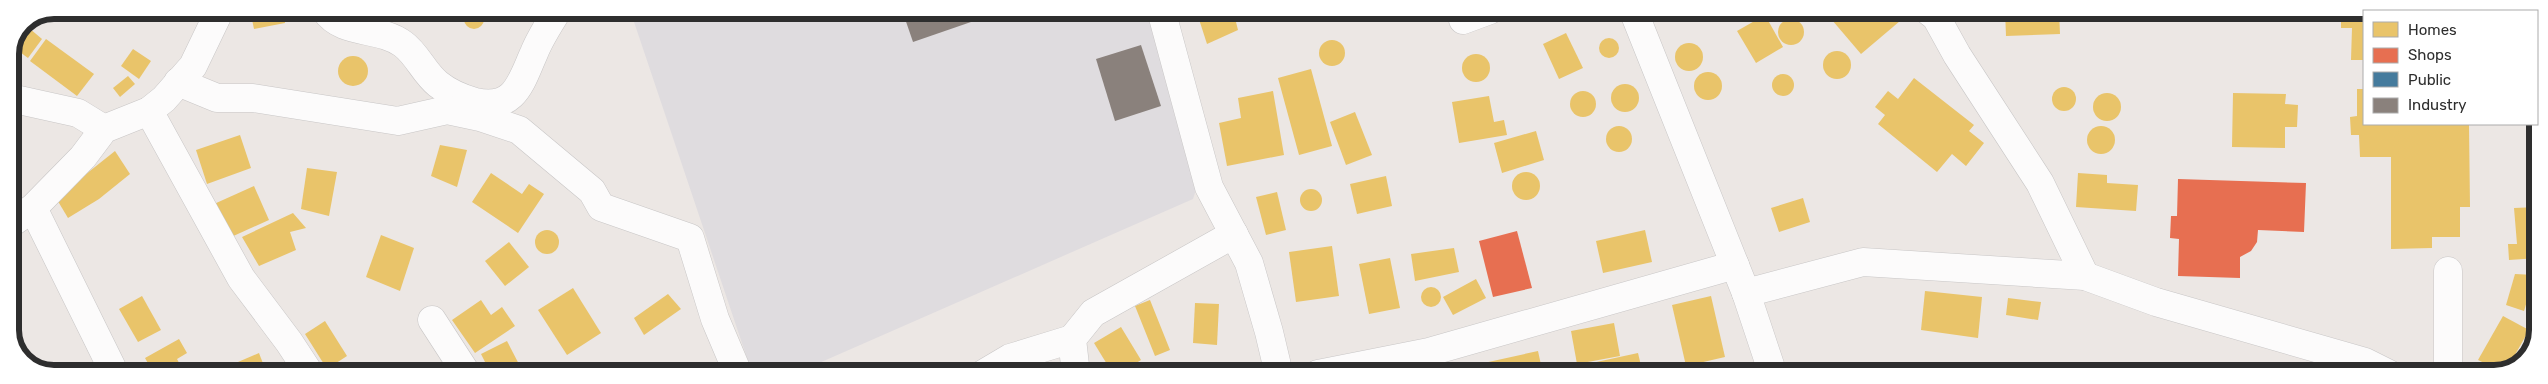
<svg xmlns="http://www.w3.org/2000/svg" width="2548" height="384" viewBox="0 0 2548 384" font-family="Rubik,sans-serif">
<rect width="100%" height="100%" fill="#ece7e4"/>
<polygon fill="#dfdcdf" points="630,10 1151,10 1199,181 1193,199 794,374 776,374 748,361"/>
<g fill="#e9c46a">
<circle cx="474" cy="19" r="10"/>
<polygon points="250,10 283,10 285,23 254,29"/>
<polygon points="1196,10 1233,10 1238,30 1207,44"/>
<polygon points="1314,10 1337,10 1336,14 1326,19 1317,16"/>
<polygon points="1844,10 1891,10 1900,21 1861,54 1832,20"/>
<polygon points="2005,10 2059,10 2060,34 2006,36"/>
<polygon points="2341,10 2364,10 2364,60 2351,60 2352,28 2341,28"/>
<polygon points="1765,15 1783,47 1756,63 1737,31"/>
<circle cx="1791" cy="32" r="13"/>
<polygon points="23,23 42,39 28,58 13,47"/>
<polygon points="1566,33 1583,68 1559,79 1543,44"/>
<circle cx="1609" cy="48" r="10"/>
<polygon points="46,39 94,74 77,96 30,61"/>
<circle cx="1332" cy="53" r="13"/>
<circle cx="1689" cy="57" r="14"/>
<polygon points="133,49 151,61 139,79 121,66"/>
<circle cx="1837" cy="65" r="14"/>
<circle cx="1476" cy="68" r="14"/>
<circle cx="353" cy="71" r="15"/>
<polygon points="1311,69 1332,146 1299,155 1278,78"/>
<circle cx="1708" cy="86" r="14"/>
<circle cx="1783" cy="85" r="11"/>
<polygon points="128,76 135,84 120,97 113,88"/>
<polygon points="1914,78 1974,125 1969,131 1984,143 1966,166 1952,154 1937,172 1878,124 1885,115 1875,107 1888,91 1898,99"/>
<circle cx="1625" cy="98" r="14"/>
<circle cx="2064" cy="99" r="12"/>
<polygon points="2357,89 2364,89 2364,124 2469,124 2470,207 2460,207 2460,237 2432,237 2432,248 2391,249 2391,157 2360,157 2359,135 2351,135 2350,117 2357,116"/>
<polygon points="1273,91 1284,155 1227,166 1219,123 1241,118 1238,98"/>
<circle cx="1583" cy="104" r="13"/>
<polygon points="2233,93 2286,94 2285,104 2298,105 2297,127 2285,127 2285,148 2232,147"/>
<circle cx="2107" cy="107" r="14"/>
<polygon points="1489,96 1494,122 1504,120 1507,135 1459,143 1452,102"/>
<polygon points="1355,112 1372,155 1346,165 1330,122"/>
<circle cx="2101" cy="140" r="14"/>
<circle cx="1619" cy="139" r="13"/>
<polygon points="1536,131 1544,160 1502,173 1494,143"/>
<polygon points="240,135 251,168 207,184 196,150"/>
<polygon points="440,145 467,150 457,187 431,176"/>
<polygon points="115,151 130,174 99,199 68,218 56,198"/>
<polygon points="307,168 337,172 329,216 301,209"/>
<circle cx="1526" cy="186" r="14"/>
<polygon points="491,173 522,194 529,184 544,194 518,233 472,202"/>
<polygon points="2078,173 2107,175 2107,183 2138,185 2136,211 2076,207"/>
<polygon points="1386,176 1392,206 1357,214 1350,184"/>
<polygon points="254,186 269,220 229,238 214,204"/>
<circle cx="1311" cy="200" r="11"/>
<polygon points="1277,192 1286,230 1266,235 1256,197"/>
<polygon points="1803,198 1810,222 1779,232 1771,208"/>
<polygon points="2538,207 2538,258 2509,260 2508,244 2517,244 2514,208"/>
<polygon points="293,213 306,228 290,232 296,250 259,266 242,237"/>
<circle cx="547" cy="242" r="12"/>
<polygon points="1645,230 1652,262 1603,273 1596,241"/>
<polygon points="381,235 414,248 400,291 366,277"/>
<polygon points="509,242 529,267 505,286 485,261"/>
<polygon points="1332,246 1339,296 1296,302 1289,252"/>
<polygon points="1454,248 1459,272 1415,281 1411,254"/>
<polygon points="1390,258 1400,308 1369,314 1359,264"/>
<polygon points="2515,274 2535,275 2524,311 2506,305"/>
<polygon points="1476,279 1486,298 1453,315 1443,297"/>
<circle cx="1431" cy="297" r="10"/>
<polygon points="573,288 601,333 567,355 538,310"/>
<polygon points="1925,291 1982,297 1978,338 1921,330"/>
<polygon points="668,294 681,309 644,335 634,318"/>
<polygon points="142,296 161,330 138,342 119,309"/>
<polygon points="1711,296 1725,357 1686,366 1672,305"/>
<polygon points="2008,298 2041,302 2038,320 2006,315"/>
<polygon points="481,300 491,315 502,307 515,326 475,353 452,320"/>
<polygon points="1150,300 1170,350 1155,356 1135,306"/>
<polygon points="1195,303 1219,304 1217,345 1193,343"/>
<polygon points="2503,316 2529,330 2507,369 2501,371 2478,360"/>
<polygon points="325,321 347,356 327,369 305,334"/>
<polygon points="1614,323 1620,356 1577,364 1571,331"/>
<polygon points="1121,327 1141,360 1119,374 1113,374 1094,343"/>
<polygon points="179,339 187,353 177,359 185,374 154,374 145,358"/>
<polygon points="507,341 523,372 491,374 481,354"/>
<polygon points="1538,351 1543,374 1462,374 1461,368"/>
<polygon points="259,353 267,374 227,374 224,368"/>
<polygon points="1638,353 1643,374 1566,374 1564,369"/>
</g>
<g fill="#e76f51">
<polygon points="2178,179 2306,183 2304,232 2258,230 2257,242 2251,251 2240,257 2240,278 2178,276 2179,239 2170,238 2171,216 2177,216"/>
<polygon points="1517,231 1532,288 1493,297 1479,241"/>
</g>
<rect fill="#457b9d" x="2236" y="10" width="60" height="9"/>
<g fill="#8a817c">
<polygon points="902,10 967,10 971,22 913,42"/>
<polygon points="1141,45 1161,106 1115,121 1096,59"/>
</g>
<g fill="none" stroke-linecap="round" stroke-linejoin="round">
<defs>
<g id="minor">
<path d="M325,10C343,36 379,26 403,44C417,54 424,73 438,84C449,93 461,98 475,102C515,111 521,82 534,53C540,38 549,24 558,10"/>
<polyline points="1161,10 1209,187 1249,263 1269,332 1279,374"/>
<polyline points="1633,10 1746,293 1863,262 2085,276 2156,302 2365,362 2389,374"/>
<polyline points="1927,10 1936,17 1957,55 2040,183 2085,276"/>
<polyline points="1463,20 1490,10"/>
<polyline points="178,82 217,98 253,98 398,121 447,110 480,117 519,130 592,191 601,207 690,238 715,319 737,371 740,374"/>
<polyline points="10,98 78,113 104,129"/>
<polyline points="149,111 241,278 289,342 310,374"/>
<polyline points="33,208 115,374"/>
<polyline points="10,224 33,208 83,157 104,129 149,111 164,99 193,66 220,10"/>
<polyline points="1746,293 1773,374"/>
<polyline points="432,320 467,374"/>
<polyline points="983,374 1010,358 1072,339"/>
<polyline points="1076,374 1072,339 1093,313 1234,234"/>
<polyline points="1318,374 1429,352 1735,265"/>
<polyline points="2448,374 2448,271"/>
</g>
</defs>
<use href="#minor" stroke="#c8c6c6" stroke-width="29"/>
<use href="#minor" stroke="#fcfbfb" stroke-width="28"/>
</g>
<path d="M0 0H2548V384H0ZM54 19H2494A35 35 0 0 1 2529 54V330A35 35 0 0 1 2494 365H54A35 35 0 0 1 19 330V54A35 35 0 0 1 54 19Z" fill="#fff" fill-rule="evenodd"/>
<path fill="none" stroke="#2e2e2e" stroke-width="6" d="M54 19H2494A35 35 0 0 1 2529 54V330A35 35 0 0 1 2494 365H54A35 35 0 0 1 19 330V54A35 35 0 0 1 54 19Z"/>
<rect x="2363" y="10" width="175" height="115" fill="#ffffff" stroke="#ababab"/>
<rect x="2373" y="22" width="25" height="15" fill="#e9c46a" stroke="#ababab"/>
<text x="2408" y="35" font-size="15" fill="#2e2e2e">Homes</text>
<rect x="2373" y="48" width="25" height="15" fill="#e76f51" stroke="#ababab"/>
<text x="2408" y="60" font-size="15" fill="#2e2e2e">Shops</text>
<rect x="2373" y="72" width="25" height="15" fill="#457b9d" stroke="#ababab"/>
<text x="2408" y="85" font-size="15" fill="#2e2e2e">Public</text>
<rect x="2373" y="98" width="25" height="15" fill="#8a817c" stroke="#ababab"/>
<text x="2408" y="110" font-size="15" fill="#2e2e2e">Industry</text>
</svg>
